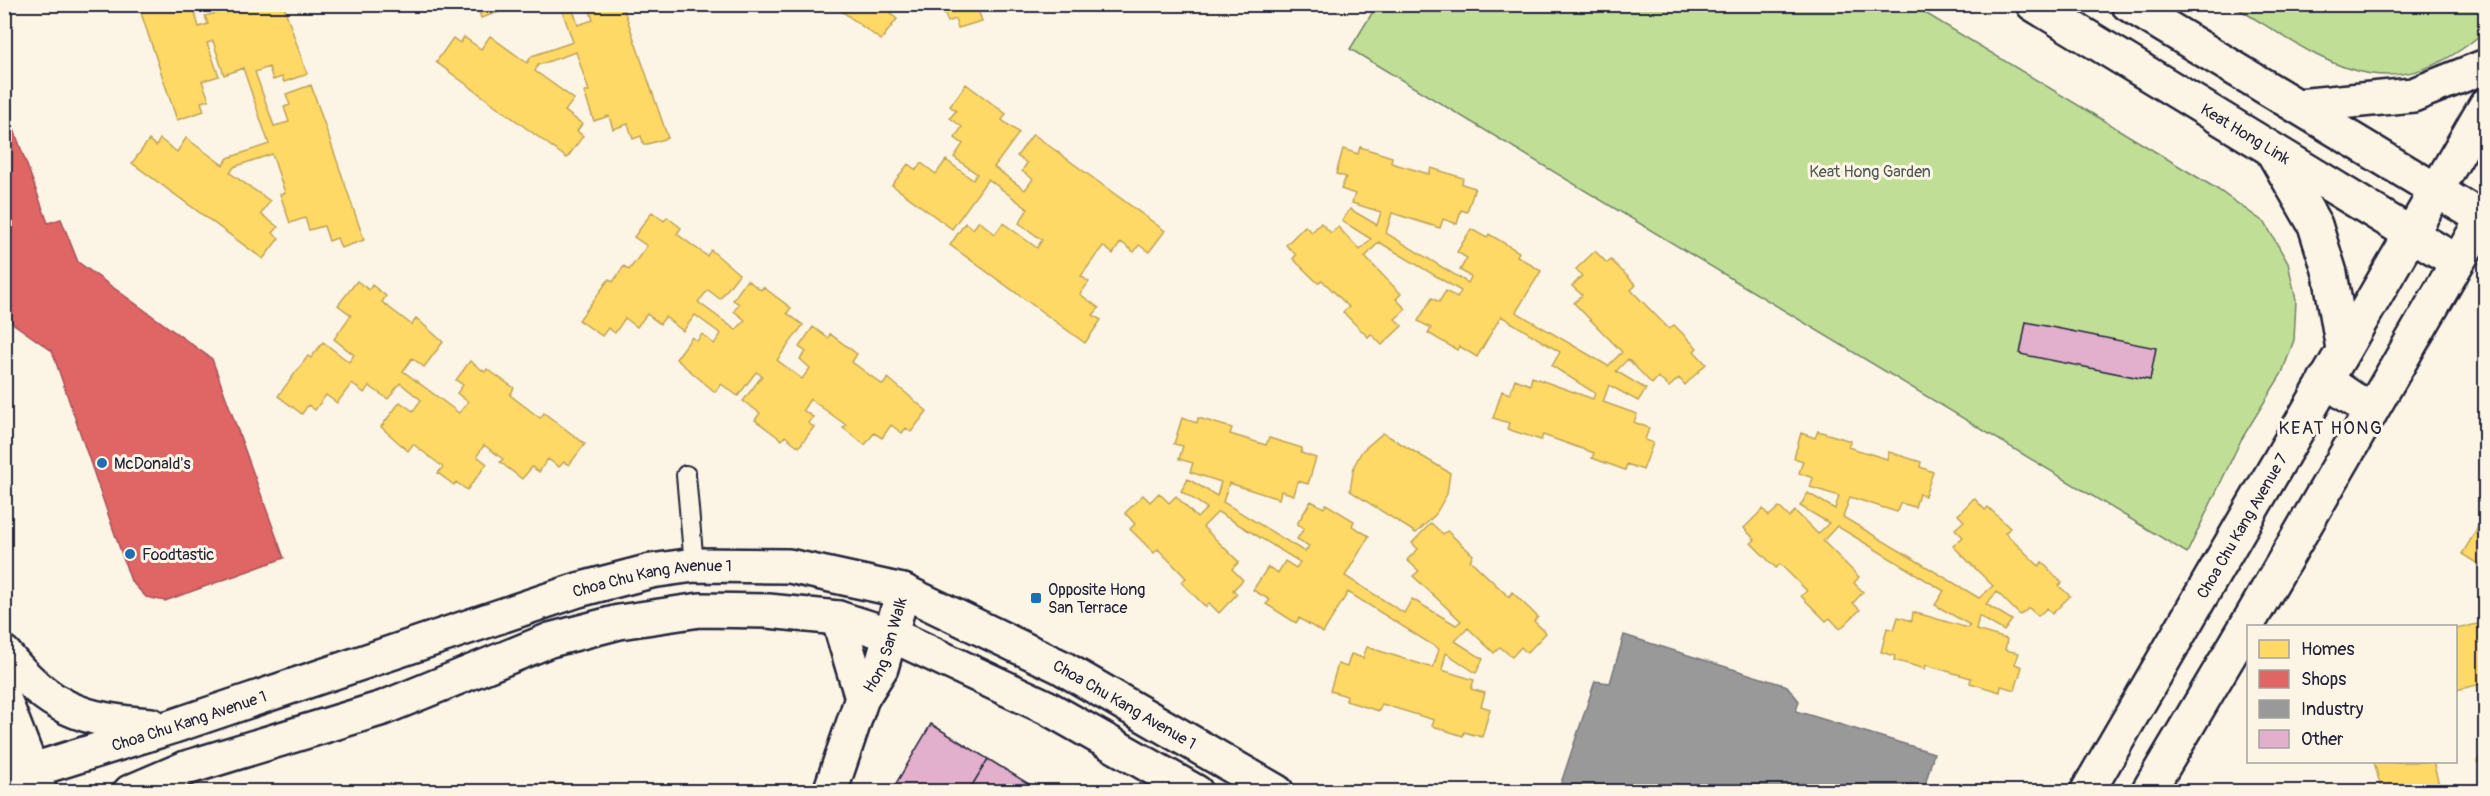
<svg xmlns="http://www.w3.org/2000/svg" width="2490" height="796" viewBox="0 0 2490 796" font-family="Pangolin,sans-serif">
  <rect width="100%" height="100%" fill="#fcf5e5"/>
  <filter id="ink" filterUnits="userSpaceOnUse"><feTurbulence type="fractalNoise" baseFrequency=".0167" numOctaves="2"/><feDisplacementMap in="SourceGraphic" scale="12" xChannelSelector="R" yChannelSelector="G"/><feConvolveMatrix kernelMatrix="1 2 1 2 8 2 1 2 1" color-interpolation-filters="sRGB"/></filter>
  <g filter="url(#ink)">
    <path fill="#c0de96" stroke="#718068" stroke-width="1.5" d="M1377 5H1912L2217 189 2265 223 2288 263 2296 300 2294 340 2282 373 2241 440 2187 553 1350 49Z
      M2232 5H2485V31C2386 117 2325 60 2232 5Z"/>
    <path fill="#ffd966" stroke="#bda259" stroke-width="1.5" d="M138 4H192L199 27 208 24 205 16 217 13 214 4H283L307 74 284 82 282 77 273 80 269 67 255 72 274 126 289 122 284 107 290 105 286 94 311 85 364 240 341 248 337 238 329 241 324 226 309 230 305 218 290 223 280 194 285 193 272 154 234 167 230 173 270 201 261 214 278 227 273 233 279 238 263 259 132 163 149 140 156 146 160 139 177 152 186 138 223 165 228 158 269 144 243 68 224 75 213 41 207 43 219 76 202 81 209 100 201 102 204 111 177 120Z
      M477 4H506L508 9 481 18Z
      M560 4H571L578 25 593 20 588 5 622 4 668 138 644 145 641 136 633 139 628 124 613 129 609 116 594 121 584 92 589 91 576 52 538 65 535 71 574 99 565 111 582 124 577 131 583 136 567 158 436 62 453 38 460 43 464 37 481 49 490 36 527 63 532 56 573 42Z
      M832 4H892L896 7 891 14 897 19 881 40Z
      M925 4H976L982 21 958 28 955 19 948 22 942 7 927 11Z
      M966 84 1006 114 1002 120 1019 133 994 167 1025 190 1033 179 1022 171 1027 163 1017 156 1033 134 1165 231 1149 252 1139 245 1134 252 1121 242 1113 254 1103 246 1081 276 1089 282 1080 294 1099 308 1093 315 1101 320 1085 343 950 245 965 223 973 229 979 221 995 234 1003 223 1037 248 1042 240 1019 223 1028 209 988 179 952 229 892 185 908 164 916 170 921 163 936 174 946 160 973 180 977 174 954 157 963 144 955 138 962 127 950 118 956 111 950 106Z
      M1360 147 1392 157 1391 163 1429 174 1431 168 1463 178 1462 184 1475 188 1467 212 1461 210 1457 224 1443 219 1440 228 1392 213 1386 233 1468 283 1471 277 1460 270 1467 258 1457 252 1471 229 1487 238 1489 234 1519 252 1517 256 1541 271 1516 312 1608 366 1622 352 1574 303 1582 295 1572 286 1582 276 1576 269 1595 251 1607 263 1611 260 1636 285 1631 290 1669 329 1674 325 1697 348 1694 351 1706 364 1685 385 1679 378 1669 387 1658 377 1652 384 1628 359 1616 371 1646 389 1638 401 1609 385 1603 402 1637 414 1634 422 1649 428 1645 440 1653 443 1643 470 1627 464 1625 470 1592 458 1594 453 1543 435 1541 440 1507 429 1509 423 1493 418 1502 391 1510 394 1515 379 1530 385 1532 377 1593 399 1595 393 1552 366 1560 352 1501 316 1477 357 1459 346 1457 350 1428 333 1431 328 1418 321 1432 298 1439 302 1446 291 1457 298 1461 291 1379 242 1365 257 1401 294 1396 299 1406 309 1395 319 1402 326 1382 345 1371 334 1368 337 1343 312 1349 307 1322 280 1318 283 1293 259 1296 255 1286 245 1305 226 1312 232 1321 223 1331 233 1338 227 1360 250 1371 239 1342 221 1350 209 1377 225 1381 212 1352 203 1355 194 1341 189 1346 177 1336 174 1343 149 1358 154Z
      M652 212 664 221 667 217 681 228 677 234 707 256 711 250 739 274 720 299 708 290 698 302 736 330 745 320 734 311 739 304 733 300 747 280 761 290 763 287 791 308 787 313 803 325 777 360 802 379 810 368 800 359 806 352 799 347 813 327 828 338 830 334 857 354 852 362 883 385 888 378 927 411 911 432 906 428 902 433 891 425 882 438 874 433 865 445 843 428 846 425 810 399 803 410 813 417 808 423 814 427 799 447 785 436 782 440 755 420 760 413 743 401 762 376 756 372 738 396 721 384 715 392 676 359 692 337 697 341 702 334 714 344 721 334 695 315 683 331 665 317 660 324 647 314 637 327 625 318 615 333 608 328 602 336 579 320 609 279 613 282 624 266 629 270 647 246 634 237Z
      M357 281 369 290 372 285 386 296 382 302 412 325 416 318 443 342 424 367 412 358 403 371 459 413 468 402 457 393 463 385 456 380 470 361 485 372 487 369 514 388 510 395 540 418 544 413 585 444 569 465 564 462 559 467 548 459 539 472 532 467 522 479 500 462 503 459 484 445 477 456 487 464 467 490 456 482 454 485 438 473 443 467 413 444 408 451 381 427 400 402 413 411 421 400 400 383 388 399 369 386 364 393 352 383 337 403 326 395 315 410 308 405 302 414 278 396 308 356 311 358 323 342 349 362 354 355 334 339 351 315 338 305Z
      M1182 418 1197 423 1198 418 1232 428 1230 434 1266 445 1269 438 1302 448 1301 453 1316 458 1308 484 1298 481 1294 495 1281 491 1279 499 1229 483 1223 502 1305 552 1309 546 1297 539 1304 528 1297 524 1311 501 1324 508 1326 504 1354 521 1352 526 1369 536 1345 576 1404 613 1412 599 1456 625 1461 621 1413 576 1419 571 1407 560 1418 549 1412 543 1431 523 1443 534 1447 531 1473 555 1470 560 1509 597 1512 592 1538 617 1534 621 1546 633 1527 653 1521 647 1512 657 1500 647 1494 653 1468 628 1455 641 1483 659 1476 673 1446 653 1442 670 1474 680 1471 689 1485 693 1481 706 1490 709 1482 737 1464 732 1463 736 1432 726 1434 720 1382 704 1379 711 1346 701 1347 696 1330 691 1338 664 1347 667 1351 654 1363 658 1367 647 1433 668 1439 649 1348 592 1323 633 1299 618 1296 623 1266 604 1270 600 1253 590 1268 567 1278 573 1285 561 1296 568 1300 562 1218 512 1203 527 1239 562 1232 569 1243 580 1233 590 1237 594 1219 613 1209 603 1206 607 1181 582 1186 578 1158 549 1154 553 1130 529 1135 524 1125 513 1143 495 1150 502 1159 493 1169 503 1176 496 1197 518 1207 508 1181 491 1188 479 1217 496 1221 482 1190 472 1193 463 1179 459 1183 446 1174 444Z
      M1818 431 1851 441 1848 447 1887 459 1889 452 1921 462 1920 467 1933 472 1925 496 1919 494 1915 507 1900 503 1897 512 1850 497 1843 517 1979 598 1993 586 1953 546 1963 537 1955 529 1964 521 1958 515 1974 498 1985 510 1988 507 2010 528 2005 533 2039 566 2042 562 2062 583 2059 586 2070 596 2052 614 2047 608 2038 616 2029 608 2020 615 1997 592 1986 604 2012 620 2004 631 1979 616 1976 630 2007 639 2005 650 2019 653 2015 664 2022 667 2015 690 2001 686 2000 692 1970 683 1971 678 1926 665 1925 669 1894 660 1895 656 1881 652 1887 628 1894 630 1898 617 1912 621 1913 612 1968 628 1970 625 1935 605 1944 591 1837 526 1823 541 1859 577 1854 583 1863 592 1853 603 1860 610 1840 629 1830 618 1826 621 1801 596 1807 591 1780 564 1776 568 1751 543 1755 540 1744 528 1763 509 1769 516 1779 507 1789 517 1795 511 1818 534 1829 523 1800 506 1808 493 1835 509 1839 496 1810 487 1813 478 1799 473 1803 461 1794 458 1801 433 1815 438Z
      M1383 433 1450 473 1447 494 1435 515 1416 533 1350 491 1354 466 1362 451Z
      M2486 514V569L2462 554Z
      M2486 622V683L2456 690V629Z
      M2486 746V775L2481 773 2485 766 2477 762Z
      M2374 762H2433L2441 792H2382Z
      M544 784H566L593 792H516Z"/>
    <path fill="#e06666" stroke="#a75259" stroke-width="1.5" d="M4 102 48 223 61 219 78 262 212 359 284 558 165 601 146 597 131 581 52 351 4 317Z"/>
    <path fill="#999" stroke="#75757d" stroke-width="1.5" d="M1624 635 1787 686 1799 701 1796 711 1934 753 1923 792H1558L1595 681 1610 683Z"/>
    <path fill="#e2afcd" stroke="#22223b" stroke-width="1.5" d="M2026 322 2156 348 2150 380 2020 354Z
      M931 724 988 759 968 792H891Z
      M988 759 1042 792H968Z"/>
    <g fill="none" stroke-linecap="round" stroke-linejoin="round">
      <defs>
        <path id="lane" d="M686 475 694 565"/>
        <g id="street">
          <path id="s1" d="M2033 4 2457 262"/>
          <path d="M2128 4 2482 218"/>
          <path d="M2298 106 2413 95 2486 66"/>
          <path d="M2273 152 2315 225 2330 273 2343 349"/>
          <path d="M2325 380 2371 411"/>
          <path d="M838 618 862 698"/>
          <path id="s2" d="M830 792 862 698 881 668 903 591"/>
          <path id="s3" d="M2087 792 2486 105"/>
          <path d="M2148 792 2253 615 2486 213"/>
        </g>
        <g id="secondary">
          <path d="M4 653C50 709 81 720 151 725"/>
          <path d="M4 699 40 792"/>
          <path id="s4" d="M4 779 171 727 578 590 651 571 694 565 789 566 903 591 1061 667 1277 792"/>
          <path d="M130 792 186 768 383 708 550 640 619 622 700 610 768 611 838 618 892 635 1046 707 1196 792"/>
        </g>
      </defs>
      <use href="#lane" stroke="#22223b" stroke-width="22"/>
      <use href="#street" stroke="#22223b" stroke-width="38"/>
      <use href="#secondary" stroke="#22223b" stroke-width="38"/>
      <use href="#lane" stroke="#fcf5e5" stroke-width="18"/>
      <use href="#street" stroke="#fcf5e5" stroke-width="33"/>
      <use href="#secondary" stroke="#fcf5e5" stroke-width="33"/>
    </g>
  </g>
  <g fill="#1f6fb2" stroke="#fcf5e5" stroke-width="2">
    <circle cx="102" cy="463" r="6"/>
    <circle cx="130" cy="554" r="6"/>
    <rect x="1030" y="592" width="12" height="12" rx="3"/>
  </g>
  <g text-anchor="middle" stroke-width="6" stroke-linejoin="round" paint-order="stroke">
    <g font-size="16" fill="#22223b" stroke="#fcf5e5">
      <text dy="6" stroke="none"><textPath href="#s1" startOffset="249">Keat Hong Link</textPath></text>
      <text dy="6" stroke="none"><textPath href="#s3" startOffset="308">Choa Chu Kang Avenue 7</textPath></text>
      <text dy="6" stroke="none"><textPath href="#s4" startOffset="680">Choa Chu Kang Avenue 1</textPath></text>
      <text dy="6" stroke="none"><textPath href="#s2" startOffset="158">Hong San Walk</textPath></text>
      <text dy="6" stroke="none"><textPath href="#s4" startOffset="1184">Choa Chu Kang Avenue 1</textPath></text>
      <text dy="6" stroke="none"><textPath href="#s4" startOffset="194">Choa Chu Kang Avenue 1</textPath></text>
    </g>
    <g font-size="16" fill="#515a56" stroke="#fcf5e5">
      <text x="1870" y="177">Keat Hong Garden</text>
    </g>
    <g font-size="16" fill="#22223b" stroke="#fcf5e5" text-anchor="start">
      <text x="114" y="469">McDonald's</text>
      <text x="142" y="560">Foodtastic</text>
      <text x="1048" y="595">Opposite Hong<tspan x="1048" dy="18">San Terrace</tspan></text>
    </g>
    <g font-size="18" letter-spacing="1.5" fill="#22223b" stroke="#fcf5e5">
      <text x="2331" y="434">KEAT HONG</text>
    </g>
  </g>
  <rect width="2490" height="796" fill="none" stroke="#fcf5e5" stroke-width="24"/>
  <rect x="12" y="12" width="2466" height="772" fill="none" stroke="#22223b" stroke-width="2" filter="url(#ink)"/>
  <rect x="2247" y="625" width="210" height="138" fill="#fcf5e5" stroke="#a5a1a1" stroke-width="1.5"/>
  <rect x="2259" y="640" width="30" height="18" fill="#ffd966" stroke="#a5a1a1" stroke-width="1.5"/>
  <text x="2301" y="655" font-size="18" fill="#22223b">Homes</text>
  <rect x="2259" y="670" width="30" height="18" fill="#e06666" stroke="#a5a1a1" stroke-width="1.5"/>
  <text x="2301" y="685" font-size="18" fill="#22223b">Shops</text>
  <rect x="2259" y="700" width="30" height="18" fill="#999999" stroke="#a5a1a1" stroke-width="1.5"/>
  <text x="2301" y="715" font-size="18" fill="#22223b">Industry</text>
  <rect x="2259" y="730" width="30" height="18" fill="#e2afcd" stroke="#a5a1a1" stroke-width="1.5"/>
  <text x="2301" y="745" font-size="18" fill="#22223b">Other</text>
</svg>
